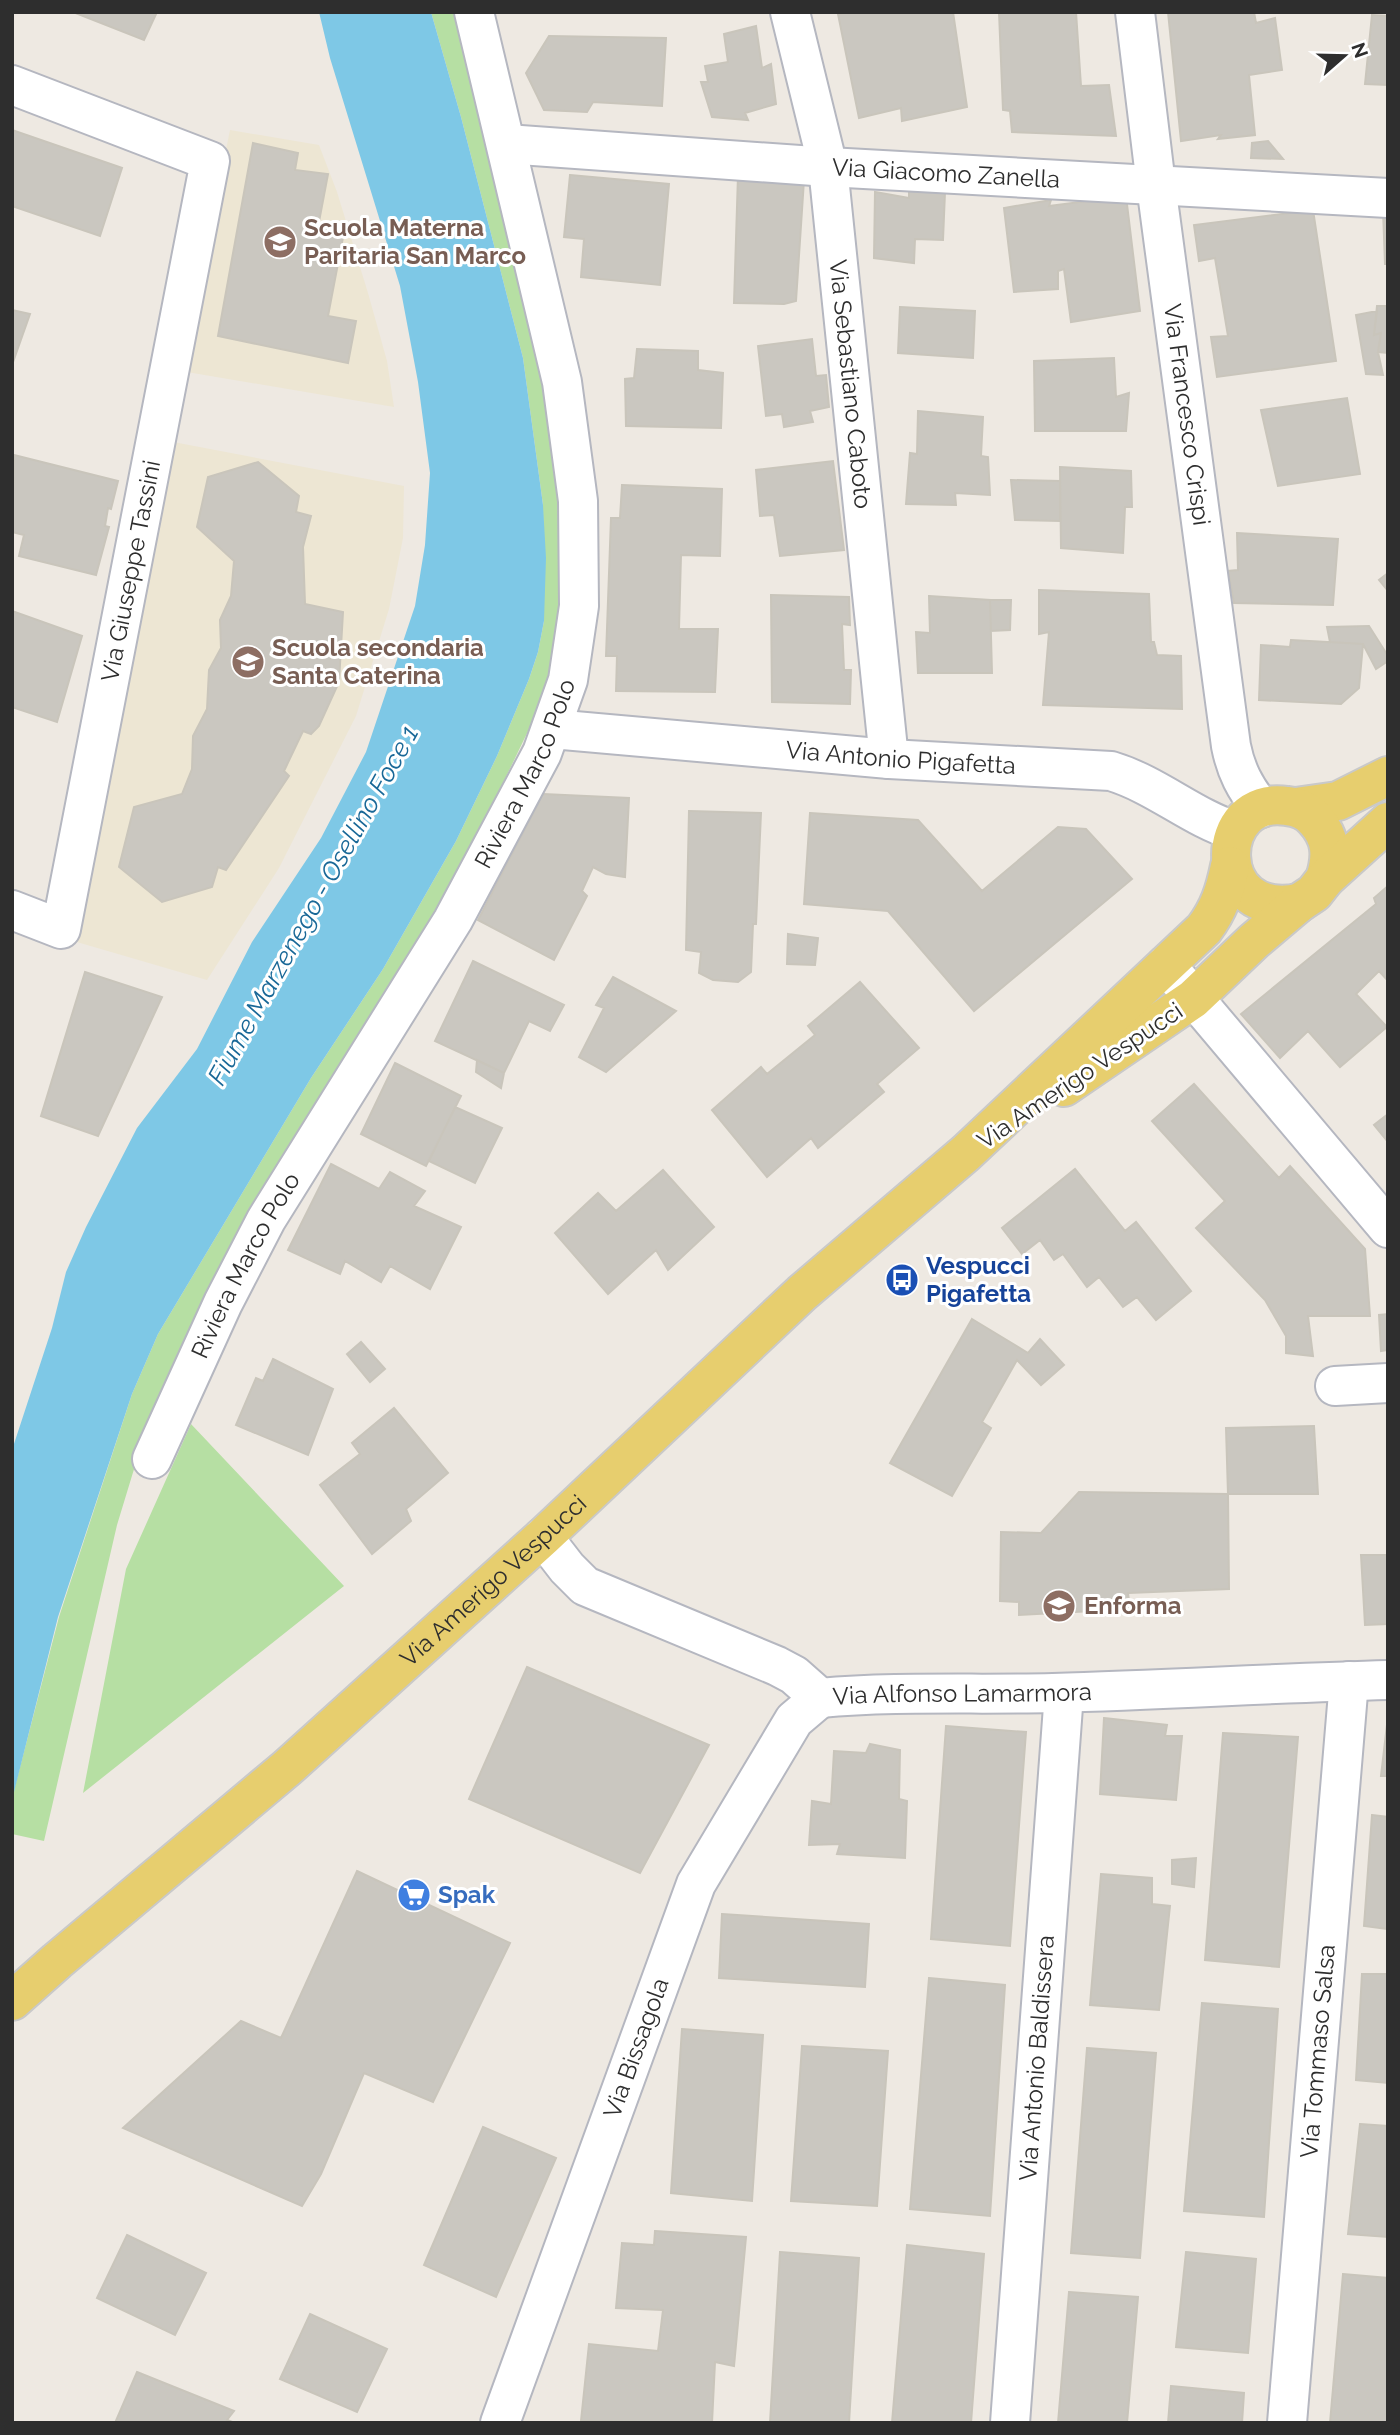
<svg xmlns="http://www.w3.org/2000/svg" width="1400" height="2435" viewBox="0 0 1400 2435" font-family="Raleway,sans-serif">
  <rect width="100%" height="100%" fill="#eee9e2"/>
  <path fill="#ede6d3" d="M230 130 319 145 337 192 368 293 387 361 394 407 181 371Z
    M168 441 404 486 403 538 389 609 356 716 279 868 207 980 70 940Z"/>
  <path fill="#b6dfa3" d="M431 12H457L549 392 567 572 551 672 530 727 454 885 145 1433 117 1525 44 1841 12 1834V1798L59 1617 132 1394 158 1334 311 1078 383 969 456 841 497 756 529 679 538 652 544 621 543 505 523 358 461 117Z
    M191 1424 344 1586 83 1793 126 1569Z"/>
  <path fill="#7ec8e6" d="M319 12H431L461 117 523 358 543 505 546 558 544 621 538 652 529 679 497 756 456 841 383 969 311 1078 158 1334 132 1394 58 1617 12 1800V1450L52 1328 66 1272 86 1227 137 1128 197 1049 252 942 321 838 366 752 415 606 425 545 430 473 418 382 400 286 330 58Z"/>
  <path fill="#cac7c0" stroke="#c9c5bb" stroke-width="2" d="M73 12H157L144 40Z
    M849 12H953L967 107 902 121 901 108 859 118 838 14Z
    M999 12H1076L1081 86 1109 85 1116 136 1012 132 1010 111 1003 110Z
    M1168 12H1254L1256 23 1275 18 1282 70 1249 75 1255 135 1218 139 1221 135 1181 141Z
    M1372 15 1388 16V85L1365 84Z
    M756 26 762 68 771 64 776 104 745 113 748 120 712 117 701 82H708L705 66 728 62 724 34Z
    M549 36 666 38 662 106 593 102 587 112 544 110 526 73Z
    M12 130 122 168 100 236 12 206Z
    M1268 141 1283 159 1251 158 1252 143Z
    M253 143 298 153 295 170 328 174 318 227 344 232 328 316 356 321 348 363 218 336Z
    M570 175 669 184 660 285 581 277 584 239 564 237Z
    M738 175 804 180 796 301 784 304 734 303Z
    M909 189 945 192 943 240 915 239 914 263 874 258 875 192 909 198Z
    M1126 196 1140 311 1071 322 1064 269 1058 271V289L1014 292 1004 208 1051 200 1049 206Z
    M1313 210 1336 361 1217 377 1211 337 1228 336 1215 258 1199 261 1194 225Z
    M1383 210H1388V264H1385Z
    M1377 306H1388V353L1378 352 1381 333 1374 335Z
    M900 307 975 311 973 358 898 353Z
    M12 310 30 314 12 365Z
    M1377 311 1374 335 1381 333 1378 352 1383 375 1366 374 1356 315Z
    M812 339 816 376 826 375 829 407 810 411 813 422 784 427 782 414 766 416 758 346Z
    M637 349 698 351V370L723 373 721 428 626 426 625 379 634 378Z
    M1114 358 1116 397 1129 393 1126 431H1035L1034 361Z
    M1347 398 1360 474 1278 486 1261 410Z
    M918 411 983 417 981 456 988 457 990 495 955 493 956 505 906 504 910 453 917 454Z
    M14 455 118 481 111 509 108 508 105 526 109 527 96 575 19 556 24 535 12 532Z
    M833 461 844 550 780 556 774 515 760 516 756 470Z
    M258 462 299 496 296 512 311 516 303 547 305 604 343 612 339 682 319 726 311 734 303 731 284 771 289 776 226 870 218 867 212 887 162 902 119 867 134 807 182 794 192 769 193 736 207 709 209 670 221 648 220 620 231 596 234 561 197 527 208 477Z
    M1060 467 1131 471 1132 507H1125L1123 553 1061 548Z
    M1011 480 1060 481V521L1015 520Z
    M622 485 722 489 720 556 681 555 679 629H718L715 692 616 691 617 656H606L611 518H620Z
    M1237 533 1338 539 1333 605 1234 603 1228 571 1238 570Z
    M1388 573V591L1379 580Z
    M1039 590 1149 594 1151 642H1154L1157 655 1181 656 1182 709 1043 705 1049 632 1039 634Z
    M771 595 849 597 850 625 842 624 844 670H851L850 704 772 702Z
    M929 596 990 600 992 673H918L916 632 930 633Z
    M990 600H1011L1010 630 991 631Z
    M12 611 82 636 57 722 12 707Z
    M1369 626 1388 656V661L1376 669 1363 644 1330 642 1327 627Z
    M1291 640 1363 644 1359 688 1341 704 1259 700 1261 645 1290 647Z
    M543 794 629 798 625 877 606 874 593 867 582 891 587 896 554 960 478 920Z
    M689 811 761 813 756 924H753L751 972 738 982 713 980 699 973 701 952 686 950Z
    M810 813 918 820 982 891 1058 827 1086 829 1132 879 974 1011 888 911 804 904Z
    M1388 886V981L1379 971 1356 994 1387 1027 1340 1067 1308 1031 1280 1058 1241 1014 1376 904 1374 898Z
    M788 934 818 938 815 965 787 964Z
    M473 961 564 1005 550 1031 529 1021 504 1073 435 1041Z
    M85 972 162 997 98 1136 41 1116Z
    M613 977 676 1011 606 1072 579 1057 604 1008 596 1005Z
    M860 982 919 1048 877 1084 884 1092 818 1148 811 1138 767 1177 712 1110 761 1067 767 1074 815 1035 808 1026Z
    M477 1060 504 1073 501 1088 476 1072Z
    M395 1063 461 1096 426 1166 361 1134Z
    M1194 1084 1279 1178 1290 1166 1365 1249 1370 1316H1308L1313 1356 1286 1353V1336L1265 1300 1196 1228 1225 1201 1152 1121Z
    M455 1107 502 1128 475 1183 429 1161Z
    M1388 1114V1142L1374 1125Z
    M331 1164 379 1189 390 1172 425 1191 414 1206 461 1227 430 1289 390 1266 381 1282 345 1261 340 1274 288 1250Z
    M1075 1169 1125 1231 1136 1222 1191 1291 1156 1320 1137 1297 1123 1307 1099 1277 1087 1287 1063 1254 1054 1260 1040 1240 1022 1254 1002 1228Z
    M663 1170 714 1227 668 1270 656 1250 608 1294 555 1233 598 1193 616 1211Z
    M1388 1314V1350L1381 1351 1379 1315Z
    M972 1319 1028 1353 1040 1339 1064 1365 1041 1385 1017 1360 982 1422 991 1428 952 1496 890 1463Z
    M361 1342 385 1369 370 1382 347 1354Z
    M273 1359 333 1389 308 1455 236 1425 256 1378 263 1381Z
    M394 1408 448 1473 406 1509 411 1521 372 1554 320 1485 360 1454 352 1443Z
    M1314 1426 1318 1494H1228L1226 1428Z
    M1079 1492 1228 1494 1229 1589 1128 1593 1130 1609 1019 1615V1602L1000 1601 1001 1532 1041 1533Z
    M1361 1555H1388V1624L1365 1625Z
    M527 1667 709 1745 640 1873 469 1799Z
    M1388 1716V1776H1381Z
    M1104 1718 1167 1725 1165 1736H1182L1176 1800 1100 1794Z
    M946 1726 1026 1732 1010 1946 931 1939Z
    M1223 1733 1298 1737 1279 1967 1205 1960Z
    M870 1744 900 1750 899 1799 907 1801 905 1858 837 1854 840 1844 809 1845 812 1801 831 1804 834 1751 866 1753Z
    M1372 1815 1388 1817V1929L1364 1926Z
    M1196 1858 1194 1887 1172 1884V1860Z
    M357 1871 510 1943 433 2102 364 2073 321 2174 302 2206 123 2128 241 2021 281 2038Z
    M1101 1874 1152 1878V1904L1170 1906 1159 2010 1090 2005Z
    M722 1914 869 1924 865 1987 719 1978Z
    M1362 1974H1388V2083L1356 2080Z
    M929 1978 1005 1985 990 2216 910 2209Z
    M1202 2003 1278 2009 1264 2217 1184 2211Z
    M682 2029 763 2035 752 2201 671 2193Z
    M802 2046 888 2051 877 2206 791 2201Z
    M1087 2048 1156 2053 1140 2258 1071 2253Z
    M1360 2124 1388 2126V2237L1348 2234Z
    M483 2127 556 2158 496 2297 424 2265Z
    M655 2231 746 2237 734 2366 715 2362 712 2423 581 2421 589 2344 658 2351 663 2310 616 2308 622 2243 654 2245Z
    M127 2235 206 2273 175 2335 97 2298Z
    M907 2245 984 2254 971 2423H892Z
    M780 2252 859 2258 849 2423H770Z
    M1186 2252 1256 2259 1248 2353 1176 2347Z
    M1343 2274 1388 2278V2423H1330Z
    M1069 2292 1138 2297 1127 2423H1058Z
    M310 2314 387 2349 357 2412 280 2379Z
    M137 2372 234 2411 227 2420 235 2423H115Z
    M1171 2386 1244 2393 1242 2423H1168Z"/>
  <g fill="none" stroke-linecap="round" stroke-linejoin="round">
    <defs>
      <g id="minor">
        <path id="s1" d="M790 12 828 167 889 759"/>
        <path id="s2" d="M1135 12 1156 185 1231 746C1236 771 1245 788 1261 808"/>
        <path d="M12 85 210 161 61 929 12 910"/>
        <path id="s3" d="M506 144 828 167 1388 198"/>
        <path id="s4" d="M552 729 889 759 1111 771C1157 785 1191 817 1235 831"/>
        <path d="M1166 965 1388 1228"/>
        <path d="M1335 1386 1388 1383"/>
        <path id="s5" d="M152 1459 223 1303 266 1220 453 920 542 753 568 680 579 606 578 501 562 382 474 12"/>
        <path id="s6" d="M543 1537 567 1568 585 1586 777 1666 794 1675 820 1698C897 1691 976 1695 1053 1693 1165 1690 1276 1683 1388 1680"/>
        <path id="s7" d="M500 2423 696 1884 794 1720 820 1698"/>
        <path id="s8" d="M1010 2423 1064 1693"/>
        <path id="s9" d="M1287 2423 1349 1681"/>
      </g>
      <g id="major">
        <path d="M1296 807 1338 801 1388 776"/>
        <path d="M1299 903C1209 921 1212 794 1287 806 1297 807 1308 811 1315 820 1332 838 1332 857 1325 879"/>
        <path d="M1064 1087 1193 999 1254 941 1299 903 1314 893 1325 879 1388 822"/>
        <path id="s10" d="M12 2001 57 1961 287 1768 543 1537 802 1293 966 1153 1204 929C1219 909 1225 891 1230 866"/>
      </g>
    </defs>
    <use href="#minor" stroke="#b5b7c0" stroke-width="42"/>
    <use href="#major" stroke="#c9c9c9" stroke-width="42"/>
    <use href="#minor" stroke="#fff" stroke-width="38"/>
    <use href="#major" stroke="#e7ce6e" stroke-width="38"/>
  </g>
  <defs>
    <symbol id="school-disc" viewBox="-11 -11 22 22"><circle r="9.5" fill="#8d6e63" stroke="#fff"/><path d="M0-5L7-2L0 1L-7-2ZM-4 1L0 2.5L4 1V4Q0 6-4 4Z" fill="#fff"/></symbol>
    <symbol id="bus-disc" viewBox="-11 -11 22 22"><circle r="9.5" fill="#1a4fb4" stroke="#fff"/><path d="M-5-6H5V4H4V6H2V4H-2V6H-4V4H-5ZM-3.5-4V0h7V-4ZM-3.5 1.2v1.5H-2V1.2ZM2 1.2v1.5H3.5V1.2Z" fill="#fff"/></symbol>
    <symbol id="university-disc" viewBox="-11 -11 22 22"><circle r="9.5" fill="#8d6e63" stroke="#fff"/><path d="M0-5L7-2L0 1L-7-2ZM-4 1L0 2.5L4 1V4Q0 6-4 4Z" fill="#fff"/></symbol>
    <symbol id="supermarket-disc" viewBox="-11 -11 22 22"><circle r="9.5" fill="#3f7fe0" stroke="#fff"/><path d="M-6-5.5h2.5l.6 2H6L4.5 2H-2.5L-4.4-4H-6ZM-1.5 3.2a1.3 1.3 0 1 0 .1 0ZM3 3.2a1.3 1.3 0 1 0 .1 0Z" fill="#fff"/></symbol>
  </defs>
  <g fill-rule="evenodd">
    <use href="#school-disc" x="261" y="223" width="38" height="38"/>
    <use href="#school-disc" x="229" y="643" width="38" height="38"/>
    <use href="#bus-disc" x="883" y="1261" width="38" height="38"/>
    <use href="#university-disc" x="1040" y="1587" width="38" height="38"/>
    <use href="#supermarket-disc" x="395" y="1876" width="38" height="38"/>
  </g>
  <g text-anchor="middle" stroke-width="6" stroke-linejoin="round" paint-order="stroke">
    <g font-size="24" fill="#2e2e2e" stroke="#fff">
      <text dy="8" stroke="none"><textPath href="#s3" startOffset="441">Via Giacomo Zanella</textPath></text>
      <text dy="8" stroke="none"><textPath href="#s1" startOffset="378">Via Sebastiano Caboto</textPath></text>
      <text dy="8" stroke="none"><textPath href="#s2" startOffset="406">Via Francesco Crispi</textPath></text>
      <text transform="translate(131 571) rotate(-79)" y="8">Via Giuseppe Tassini</text>
      <text dy="8" stroke="none"><textPath href="#s4" startOffset="350">Via Antonio Pigafetta</textPath></text>
      <text dy="8" stroke="none"><textPath href="#s5" startOffset="782">Riviera Marco Polo</textPath></text>
      <text transform="translate(1080 1076) rotate(-34)" y="8">Via Amerigo Vespucci</text>
      <text dy="8" stroke="none"><textPath href="#s5" startOffset="215">Riviera Marco Polo</textPath></text>
      <text dy="8" stroke="none"><textPath href="#s10" startOffset="639">Via Amerigo Vespucci</textPath></text>
      <text dy="8" stroke="none"><textPath href="#s6" startOffset="469">Via Alfonso Lamarmora</textPath></text>
      <text dy="8" stroke="none"><textPath href="#s7" startOffset="399">Via Bissagola</textPath></text>
      <text dy="8" stroke="none"><textPath href="#s9" startOffset="373">Via Tommaso Salsa</textPath></text>
      <text dy="8" stroke="none"><textPath href="#s8" startOffset="366">Via Antonio Baldissera</textPath></text>
    </g>
    <g font-size="24" font-weight="bold" fill="#785e54" stroke="#fff" text-anchor="start">
      <text x="304" y="236">Scuola Materna<tspan x="304" dy="28">Paritaria San Marco</tspan></text>
      <text x="272" y="656">Scuola secondaria<tspan x="272" dy="28">Santa Caterina</tspan></text>
      <text x="1084" y="1614">Enforma</text>
    </g>
    <g font-size="24" font-weight="bold" fill="#164399" stroke="#fff" text-anchor="start">
      <text x="926" y="1274">Vespucci<tspan x="926" dy="28">Pigafetta</tspan></text>
    </g>
    <g font-size="24" font-weight="bold" fill="#366cbe" stroke="#fff" text-anchor="start">
      <text x="438" y="1903">Spak</text>
    </g>
    <g font-size="26" font-style="italic" fill="#196897" stroke="#fff">
      <text transform="translate(313 905) rotate(-61)" y="9">Fiume Marzenego - Osellino Foce 1</text>
    </g>
  </g>
  <rect width="1400" height="2435" fill="none" stroke="#2e2e2e" stroke-width="28"/>
  <g transform="translate(1344 56) rotate(70)" stroke="#ffffff" stroke-width="5" paint-order="stroke">
  <path d="M0-5L12 26L0 18L-12 26Z" fill="#2e2e2e"/>
  <text y="-10" font-size="19" font-weight="bold" text-anchor="middle" fill="#2e2e2e">N</text>
  </g>
</svg>
